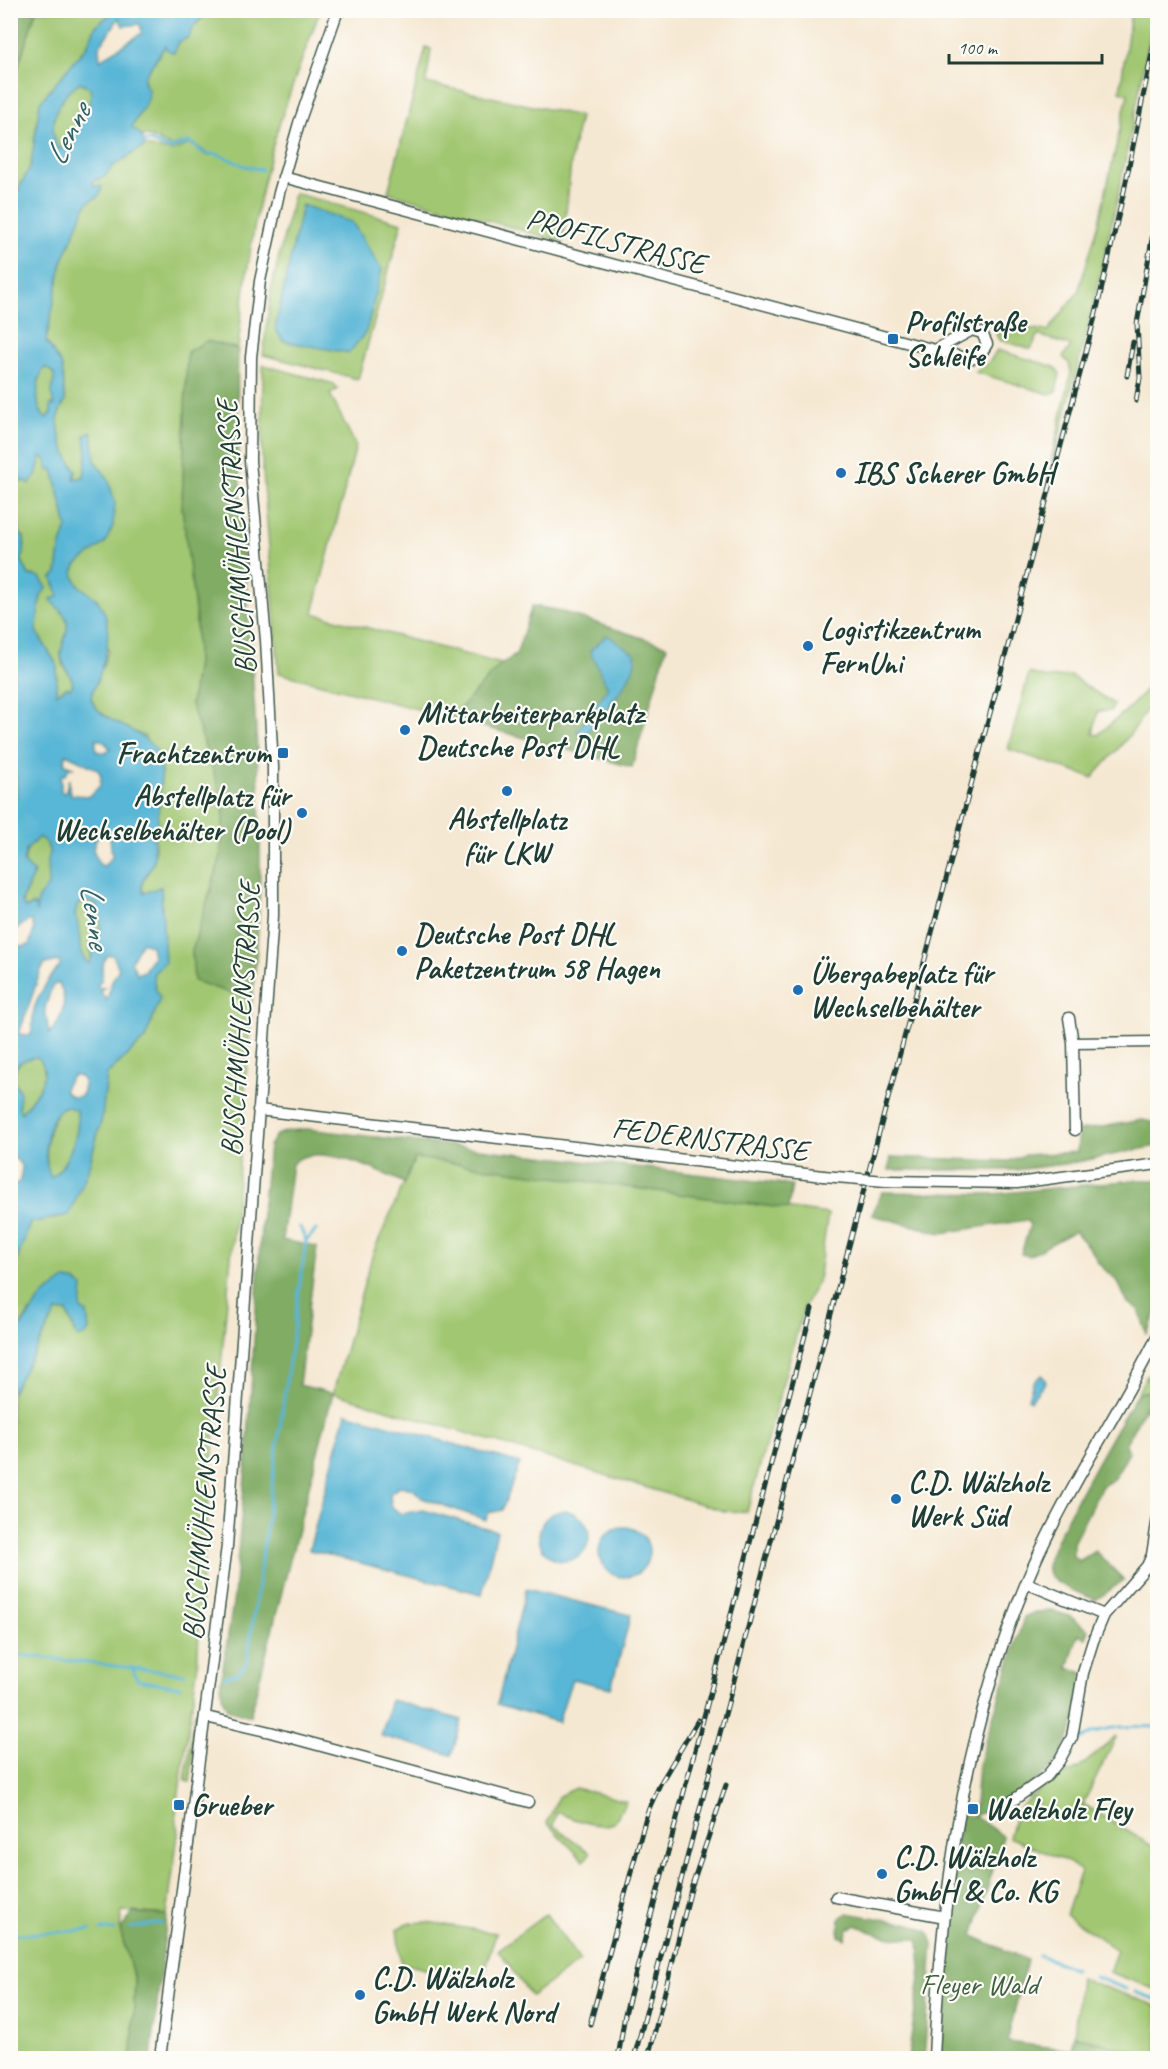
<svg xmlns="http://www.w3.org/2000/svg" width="1168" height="2069" viewBox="0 0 1168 2069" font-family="Caveat,sans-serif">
  <rect width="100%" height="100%" fill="#fdfcf7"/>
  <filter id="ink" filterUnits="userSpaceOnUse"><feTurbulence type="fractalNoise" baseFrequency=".0167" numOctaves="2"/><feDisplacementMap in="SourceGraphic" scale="12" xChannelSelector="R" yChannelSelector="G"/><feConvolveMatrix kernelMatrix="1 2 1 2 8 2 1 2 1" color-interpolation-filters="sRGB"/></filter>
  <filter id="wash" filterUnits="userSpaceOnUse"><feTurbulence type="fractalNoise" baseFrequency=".008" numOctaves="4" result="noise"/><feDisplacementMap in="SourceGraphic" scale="24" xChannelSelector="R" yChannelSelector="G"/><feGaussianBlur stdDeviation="1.35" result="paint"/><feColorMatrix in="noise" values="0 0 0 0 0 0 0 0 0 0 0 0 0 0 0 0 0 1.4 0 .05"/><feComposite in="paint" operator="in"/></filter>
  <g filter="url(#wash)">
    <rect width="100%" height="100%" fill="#f5e8d2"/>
    <path fill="#a1c772" stroke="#608253" stroke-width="1.5" d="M36 11H114L96 26 87 46 40 102 31 165 11 204 10 123 13 119 11 88Z
      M208 11H320C306 49 291 88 278 128 256 199 245 275 238 349L207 341 187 352 182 507 196 618 197 662 191 704 224 804 221 856 192 951 194 981 252 1000 237 1192 202 1572 197 1670 176 1813 178 1834 167 1915 122 1911 120 1930 135 1982 132 2058H11V1394L57 1311 67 1312 74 1332 81 1309 30 1311 11 1341V1277L30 1222 58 1218C93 1170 100 1132 107 1074L145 1039 155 988 153 974 160 887 144 894C137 879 152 872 154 860 159 829 148 770 145 737 129 728 93 716 91 696L108 652 98 600 77 586 73 573 108 479 95 461 91 432 85 435 87 454 84 477 74 480 76 471C65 454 49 420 65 402L62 366 46 341 62 262 94 186 92 181 104 177 112 166 145 146 172 151 190 144 205 155H210L189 141 171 147 151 137 138 135 132 127 148 99 144 77 166 45 174 52 179 42 189 37 192 29Z
      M1131 11H1154C1126 170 1090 329 1046 485L1071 372 1069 363 1063 357 1071 346 1038 335 1031 349 999 340 992 324 1048 331 1078 292 1098 226 1128 94 1120 91Z
      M426 47 431 49 426 83 580 116 572 153 563 242 388 192Z
      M80 82 90 88C94 108 81 116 73 131 68 140 68 146 58 149 45 125 58 98 80 82Z
      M294 193 402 223 358 379 263 355 271 290Z
      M10 281 16 284C19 297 15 313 11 324Z
      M997 350 1055 367 1060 374 1056 392 1049 394 975 372 990 361Z
      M263 365 334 384 338 389 330 394 356 446 313 613 501 664 451 718 279 673 262 460Z
      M46 367 55 375C55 385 53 395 55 406L54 408 51 405V413L46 418C34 409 35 376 46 367Z
      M41 457 46 459 48 470 52 469 54 472 67 527 60 549 57 573 52 578 59 596 57 605C81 630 55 642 62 663 65 671 72 675 73 684L70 689 65 688 56 695 57 665 36 631 41 595 34 575H29L21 558 25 547 24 537 20 534 15 508 11 504 10 475 19 483 36 475Z
      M1157 664C1158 712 1122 744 1092 778L1008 749 1029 673 1048 678 1071 676 1114 704 1111 711H1098L1093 734 1098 735C1122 712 1148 699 1157 664Z
      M11 763C21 773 16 806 11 818Z
      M39 837 47 844 50 854 48 887 38 898V911L36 914 32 904 28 908 22 905 24 895 29 889C25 868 19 851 39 837Z
      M86 901 96 904C107 923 98 929 92 945 90 952 92 958 89 965 80 957 72 916 77 905Z
      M37 1057C57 1073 32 1098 21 1113L18 1109C16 1086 4 1060 37 1057Z
      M69 1106 76 1110C83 1129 67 1166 51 1178 42 1163 46 1108 69 1106Z
      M415 1158 828 1214 818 1281 804 1307 747 1512 724 1511 333 1393 373 1253Z
      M1147 1375 1155 1411 1144 1410 1148 1401 1147 1391 1137 1394Z
      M198 1711 190 1782 185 1781 195 1712Z
      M1117 1736 1083 1804 1157 1849V1990L1109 1972 1117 1950 1066 1915 1081 1871 1068 1862 1009 1837 1015 1815 1027 1800 1048 1783 1079 1768Z
      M575 1788 626 1801 614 1823C595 1829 574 1819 557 1812L553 1825 590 1853 584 1861 547 1823 558 1797Z
      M546 1914 580 1961 531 1996 498 1950Z
      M427 1922 496 1933 481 1983 401 1963 397 1929 410 1923Z
      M1080 1978 1157 2006V2058L1074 2035Z"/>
    <path fill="#80ac64" stroke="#50744c" stroke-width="1.5" d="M11 10 36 11 11 88 10 11Z
      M207 341 238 349C232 567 278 782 252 1000L194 981 192 951 221 856 224 804 191 704 197 662 196 618 182 507 187 352Z
      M532 606 557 610 667 646 632 767 451 718 501 664 516 655Z
      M1142 1120 1157 1123V1146L1072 1163 1016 1170H889L891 1157 1009 1161 1024 1155 1077 1152 1079 1131Z
      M307 1129 792 1185 788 1209 415 1158 404 1183C379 1171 314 1139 292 1164L282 1240 317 1247 299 1385 333 1393 250 1716 227 1709 222 1698 221 1681 234 1596 247 1455 262 1211 269 1146 276 1135 288 1131Z
      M1134 1180H1157V1311L1147 1334 1138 1309 1127 1302 1118 1282 1098 1263 1094 1254 1075 1231 1029 1256 1021 1254 1030 1225 1027 1220 941 1233 872 1215 882 1192 994 1194Z
      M1147 1391 1148 1401 1125 1445 1129 1453 1113 1480 1102 1486 1073 1543V1556L1079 1561 1095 1551 1124 1580 1096 1600C1082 1593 1051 1586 1047 1569 1043 1553 1123 1417 1137 1394Z
      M1053 1611 1069 1616 1089 1630 1086 1638 1078 1635 1068 1668 1083 1673 1076 1719 1059 1761 1012 1801 974 1816 1003 1836 973 1936 1027 1960 1007 2042 1071 2050 1074 2035 1157 2058H934L960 1815 974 1816 978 1766 1024 1617 1035 1612Z
      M133 1913 167 1915 151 2058H132L135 1982 120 1930Z
      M847 1913 911 1924 929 1932 933 1944 924 2058H908L921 1970 919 1941 915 1938C894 1940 874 1934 856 1925L848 1929 845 1939 839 1936 840 1919Z"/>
    <path fill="#58b6d6" stroke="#3c7a85" stroke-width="1.5" fill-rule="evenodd" d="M114 11H208L192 29 189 37 179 42 174 53 167 50 165 46 144 77 145 85 149 90 148 99 132 127 142 136 145 146 113 166 104 177 92 181 94 186H102L100 195 87 203 62 262 46 341 62 366 65 402C49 420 65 454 76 471L74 479 84 477 87 454 85 435 92 432 95 461 108 479 115 502 113 526 105 543 76 565 73 573C79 592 86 588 97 600 119 625 102 671 91 696 94 723 147 727 159 756 164 770 158 806 158 822 150 833 155 846 154 859 152 872 136 880 144 893L161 887 165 962 153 974 155 988 160 998 145 1039 107 1074 102 1118 87 1173 69 1215 30 1223 11 1277V1187L20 1181 22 1167 17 1160 10 1158V818C16 806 21 773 10 763L11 504 15 508 20 534 24 537V555L21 559 29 575 40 577 47 588 41 595 36 631 57 665 56 694 67 687 70 689 73 684C71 672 61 666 61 653 62 641 69 634 67 621 65 610 53 607 51 599L59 596 52 578 57 573 60 549 67 527 54 472 52 469 48 471 46 459 41 457 36 475 30 484 23 480 15 482 11 475 10 324C15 313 19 297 16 284L11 281V204L31 165 40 102 87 46 96 26ZM119 18 123 26 140 24 142 33 100 60 99 47ZM80 82 90 88C94 108 81 116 73 131 68 140 68 145 59 149 45 126 58 97 80 82ZM46 367 54 374C54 384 49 396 55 406L51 404V413L46 418C34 409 35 376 46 367ZM96 739 103 741 110 748 106 753 96 751ZM66 754 97 769 101 775 100 786 89 796 72 795 69 790V779L65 793 61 792V775H65L69 768H74L64 763ZM100 829H105L110 837 112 857 104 866 99 864 93 849ZM39 837 47 844 50 854 47 860 48 886 38 898 36 913 35 905 25 908 21 901 34 873 23 862 26 850ZM86 901 96 904 101 923 98 937 90 943 92 957 89 964C74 951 84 931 75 916L77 905ZM28 921H32L34 930 29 945 21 947 16 944 12 932ZM142 942 151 946 153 956 144 971 137 974 131 961ZM108 955H113L119 969 112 981 107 1000 100 991 105 987 99 988 98 984 102 980C103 971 100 961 108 955ZM59 961 60 966C51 974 32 1004 33 1017 33 1024 33 1027 31 1035L19 1034 41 970 45 964ZM58 983C70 998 61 1023 49 1033L45 1008 52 986ZM37 1057C56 1072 33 1099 21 1113 16 1106 22 1098 19 1090 18 1087 15 1084 14 1081 10 1065 24 1058 37 1057ZM73 1075 80 1077 84 1083 82 1096 72 1097 65 1092V1086ZM65 1106 76 1110C83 1129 67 1166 51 1178 42 1161 44 1118 65 1106Z
      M302 205 352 222 382 270 366 332 349 353 283 341 275 329Z
      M607 635 635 654C640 675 598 718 585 735L577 732 608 688 590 651Z
      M65 1280 75 1281 83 1287 81 1309 87 1313 89 1330 86 1335 78 1338 67 1312 57 1311 11 1394V1341L43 1295Z
      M1042 1375 1046 1382 1030 1401 1028 1398 1033 1382Z
      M346 1413 520 1463 502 1510 488 1513 486 1520 422 1498 413 1489 400 1486 390 1494 391 1506 401 1514 423 1510 497 1531 482 1594 309 1550Z
      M539 1536a25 25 0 1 1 50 0a25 25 0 1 1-50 0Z
      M599 1552a25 25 0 1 1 50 0a25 25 0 1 1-50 0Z
      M526 1589 631 1615 611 1688 572 1679 558 1722 497 1704Z
      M391 1700 462 1720 452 1755 381 1736Z"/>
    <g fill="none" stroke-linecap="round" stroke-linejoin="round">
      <path stroke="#58b6d6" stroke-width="3" d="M139 143 150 141 170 149 189 142 204 153 220 155 242 165 262 170
        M306 1241 316 1230
        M10 1654 185 1674
        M133 1669 137 1680 180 1687
        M224 1677 238 1673 247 1663 306 1241 300 1227
        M1078 1741C1098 1725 1133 1726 1158 1727
        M983 1809 1002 1800
        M131 1928 162 1923
        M101 1930H115
        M10 1935 91 1930
        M1039 1955 1074 1969
        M1095 1977 1126 1989
        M1135 1992 1158 2000"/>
    </g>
  </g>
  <g filter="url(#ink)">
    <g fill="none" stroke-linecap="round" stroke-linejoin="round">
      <defs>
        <path id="minor" d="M283 177 969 359 979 357 987 344 982 333 972 330 937 349
          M1069 1018 1073 1043
          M258 1110 823 1176
          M1075 1130 1073 1043 1158 1042
          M886 1181 1017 1183 1158 1164
          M1158 1389V1397
          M1026 1583 1104 1615
          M206 1717 270 1732 528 1802
          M1012 1801 1046 1777 1059 1761 1072 1737 1083 1673 1093 1641 1104 1615 1147 1566 1152 1555 1158 1517
          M836 1897 945 1917
          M160 2058 227 1546 273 916V767L266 640 250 461 251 357 260 281 279 193 299 123 338 10
          M934 2058C941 1898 963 1733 1026 1583 1062 1496 1116 1419 1158 1335"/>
      </defs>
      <use href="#minor" stroke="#3f574c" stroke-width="13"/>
      <use href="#minor" stroke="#fff" stroke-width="10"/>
      <defs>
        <path id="rail" d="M1127 376 1133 342
          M1136 401 1140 378 1137 324 1158 205
          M590 2024 647 1813 660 1784 698 1720
          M618 2058 625 2014 812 1309
          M634 2058 1096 313 1124 191 1158 23
          M648 2058 692 1885 726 1785"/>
      </defs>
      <use href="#rail" stroke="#1f3d34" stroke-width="5"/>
      <use href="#rail" stroke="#fdfcf7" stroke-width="3" stroke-dasharray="9" stroke-linecap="butt"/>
      <defs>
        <path id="minor-bridge" d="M823 1176 886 1181"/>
      </defs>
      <use href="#minor-bridge" stroke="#3f574c" stroke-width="13" stroke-linecap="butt"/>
      <use href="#minor-bridge" stroke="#fff" stroke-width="10"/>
    </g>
  </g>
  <g fill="#1f6fb2" stroke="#fdfcf7" stroke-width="2">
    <rect x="887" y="333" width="12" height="12" rx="3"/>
    <circle cx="841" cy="473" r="6"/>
    <circle cx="808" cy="646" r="6"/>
    <circle cx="405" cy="730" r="6"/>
    <rect x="277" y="747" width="12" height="12" rx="3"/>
    <circle cx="507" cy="791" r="6"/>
    <circle cx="302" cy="813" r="6"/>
    <circle cx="402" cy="951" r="6"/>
    <circle cx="798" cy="990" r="6"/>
    <circle cx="896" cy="1499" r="6"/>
    <rect x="173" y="1799" width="12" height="12" rx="3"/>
    <rect x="967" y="1803" width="12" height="12" rx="3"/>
    <circle cx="882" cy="1874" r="6"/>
    <circle cx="360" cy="1995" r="6"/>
  </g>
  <g text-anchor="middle" stroke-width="4.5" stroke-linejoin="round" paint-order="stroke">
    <g font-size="30" fill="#1f3d34" stroke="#fdfcf7">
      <text transform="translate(616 241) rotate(15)" y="10">PROFILSTRASSE</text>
      <text transform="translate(236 537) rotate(-94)" y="10">BUSCHMÜHLENSTRASSE</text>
      <text transform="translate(240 1019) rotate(-86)" y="10">BUSCHMÜHLENSTRASSE</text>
      <text transform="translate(710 1139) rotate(7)" y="10">FEDERNSTRASSE</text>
      <text transform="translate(204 1503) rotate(-85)" y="10">BUSCHMÜHLENSTRASSE</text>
    </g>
    <g font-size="30" font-weight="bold" fill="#1f3d34" stroke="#fdfcf7" text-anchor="start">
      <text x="905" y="332">Profilstraße<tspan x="905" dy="34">Schleife</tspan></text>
      <text x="853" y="483">IBS Scherer GmbH</text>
      <text x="820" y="639">Logistikzentrum<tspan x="820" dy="34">FernUni</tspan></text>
      <text x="417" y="723">Mittarbeiterparkplatz<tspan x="417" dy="34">Deutsche Post DHL</tspan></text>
      <text x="271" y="763" text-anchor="end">Frachtzentrum</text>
      <text x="290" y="806" text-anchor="end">Abstellplatz für<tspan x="290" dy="34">Wechselbehälter (Pool)</tspan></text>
      <text x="507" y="829" text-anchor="middle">Abstellplatz<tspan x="507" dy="34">für LKW</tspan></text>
      <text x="414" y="944">Deutsche Post DHL<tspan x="414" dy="34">Paketzentrum 58 Hagen</tspan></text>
      <text x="810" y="983">Übergabeplatz für<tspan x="810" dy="34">Wechselbehälter</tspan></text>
      <text x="908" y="1492">C.D. Wälzholz<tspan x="908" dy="34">Werk Süd</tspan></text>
      <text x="191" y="1815">Grueber</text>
      <text x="985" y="1819">Waelzholz Fley</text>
      <text x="894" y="1867">C.D. Wälzholz<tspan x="894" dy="34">GmbH &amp; Co. KG</tspan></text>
      <text x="372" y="1988">C.D. Wälzholz<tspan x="372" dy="34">GmbH Werk Nord</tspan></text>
    </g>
    <g font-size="30" fill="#406044" stroke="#fdfcf7">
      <text x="979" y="1994">Fleyer Wald</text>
    </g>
    <g font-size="32" font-style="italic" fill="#306165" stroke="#fdfcf7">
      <text transform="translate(67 134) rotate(-63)" y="11">Lenne</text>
      <text transform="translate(96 916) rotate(82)" y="11">Lenne</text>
    </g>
  </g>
  <rect width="1168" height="2069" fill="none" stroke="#fdfcf7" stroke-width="36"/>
  <path d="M949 54v9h153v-9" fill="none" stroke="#1f3d34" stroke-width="3"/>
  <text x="958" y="54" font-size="18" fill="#1f3d34" stroke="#fdfcf7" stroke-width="4.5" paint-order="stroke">100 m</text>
</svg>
